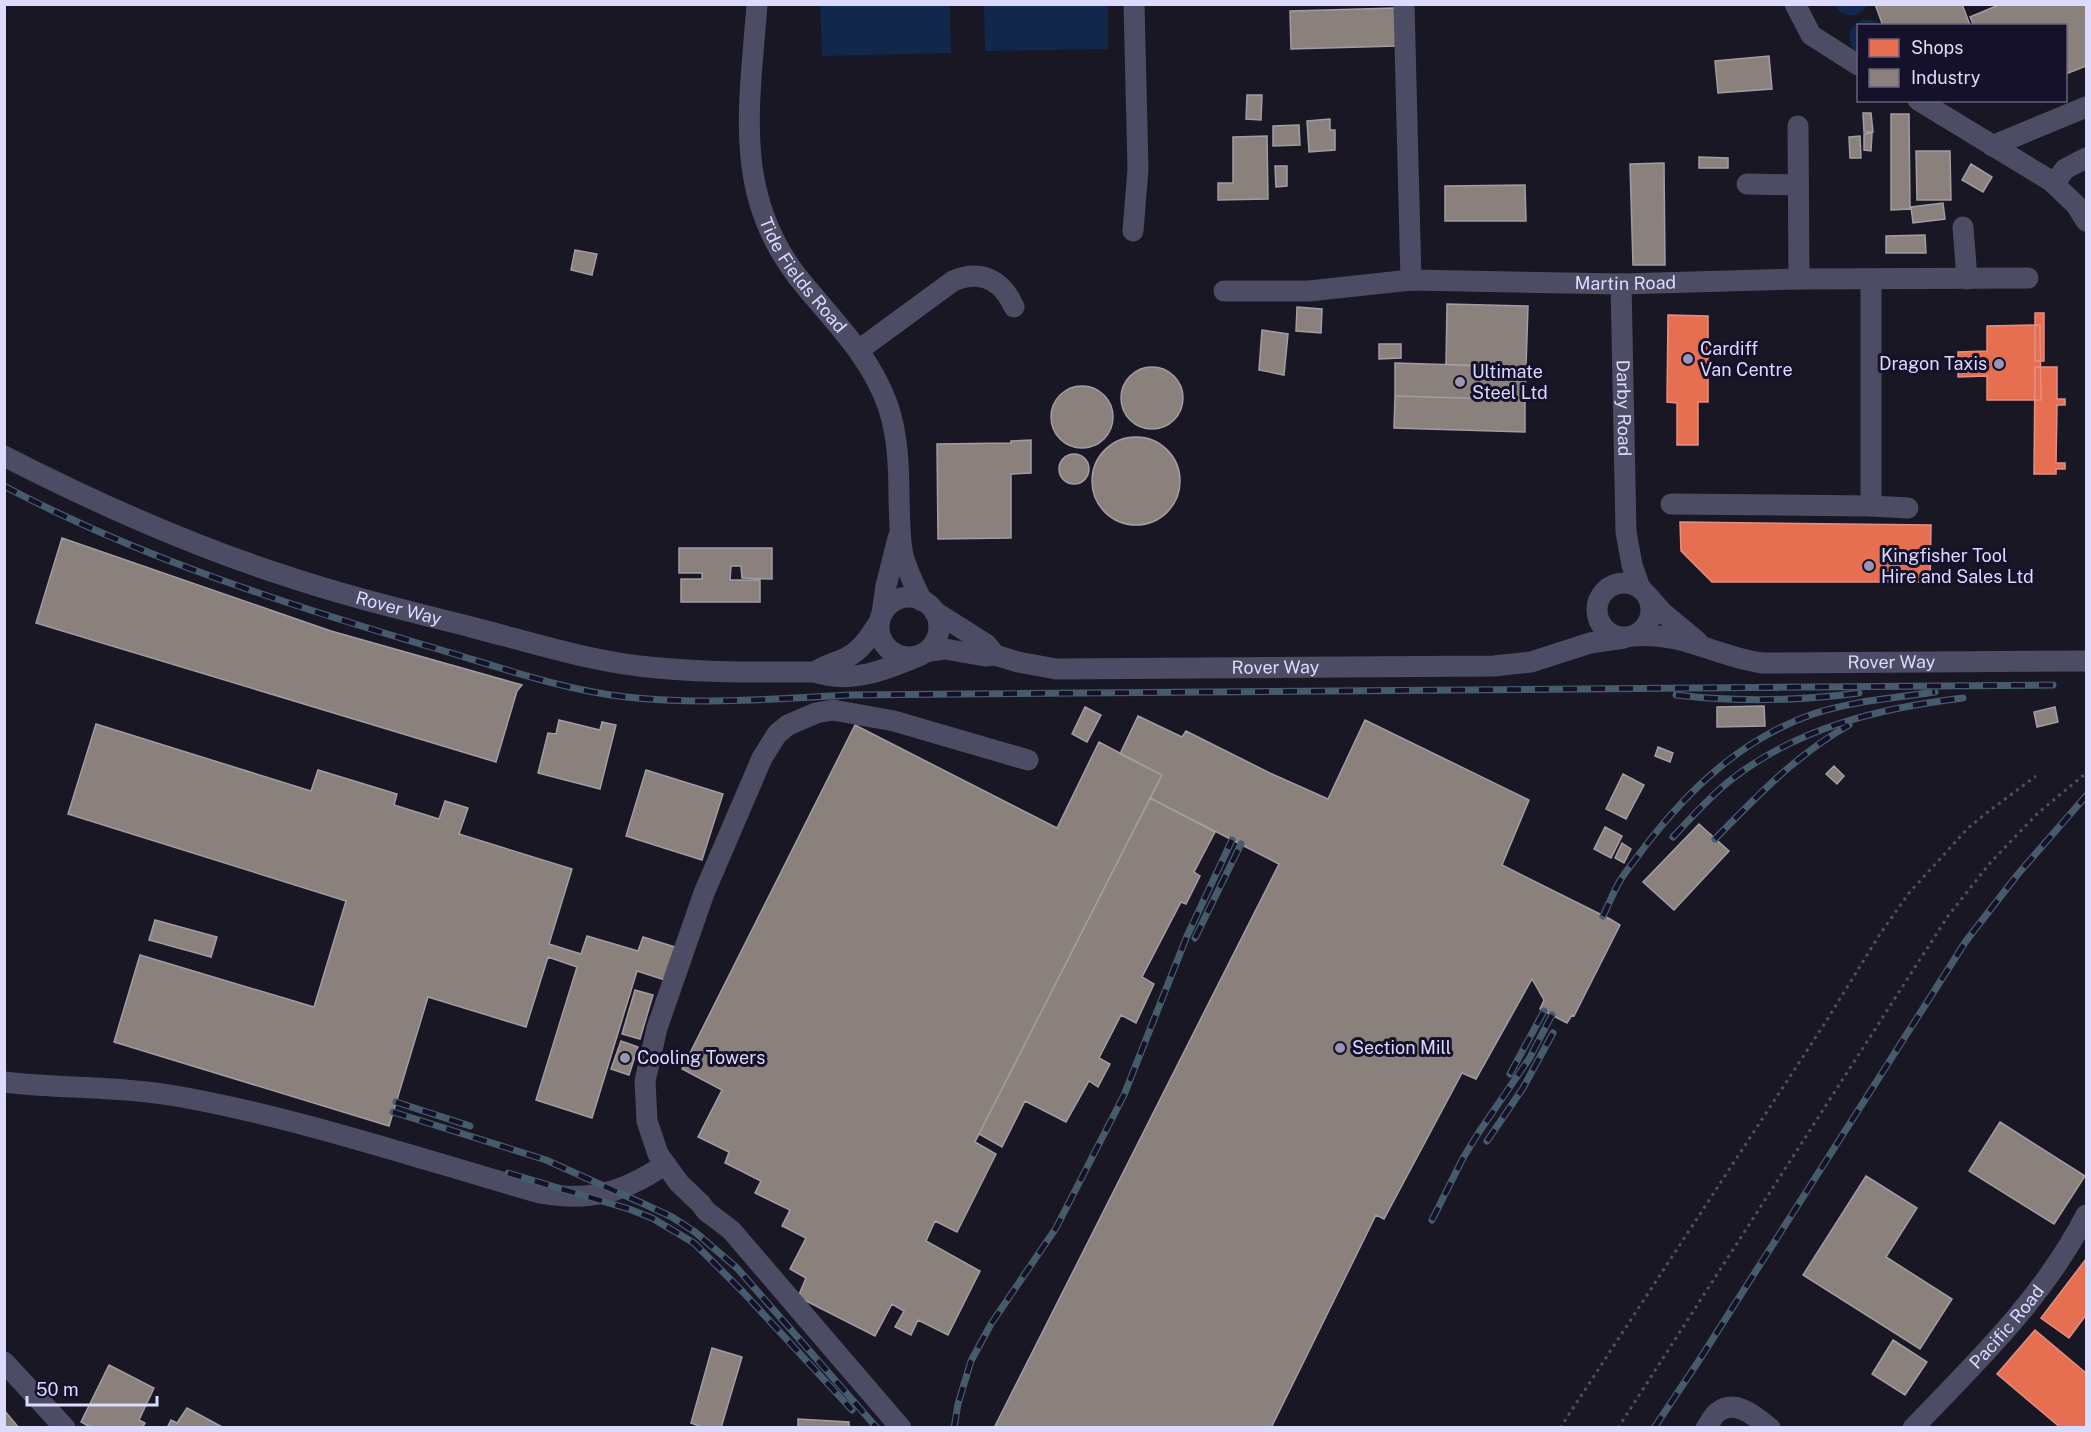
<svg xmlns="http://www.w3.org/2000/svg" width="2091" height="1432" viewBox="0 0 2091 1432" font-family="'Public Sans',sans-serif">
  <rect width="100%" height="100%" fill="#191724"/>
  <path fill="#11274b" d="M820 5H950L951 53 822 56Z
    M984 5H1108V49L985 51Z
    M1834 5V4L1868 5C1859 19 1843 19 1834 5Z
    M1864 19 1876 21 1882 25 1858 26V54C1844 43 1848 25 1864 19Z"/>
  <path fill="#e76f51" stroke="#e48f85" stroke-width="1.5" d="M2035 313H2044V361H2035Z
    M1668 315 1708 316V402H1698V445H1677V403L1667 402Z
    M2040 325 2041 400H1987V376L1958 377V352L1987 351V326Z
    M2035 367H2057V399H2065V405H2057L2056 463H2065V469H2056V474H2034Z
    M1680 522 1931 525 1930 582H1712L1681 551Z
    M2086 1259V1315L2069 1338 2041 1318Z
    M2035 1330 2086 1373V1428H2061L1997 1374Z"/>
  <path fill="#8a817c" stroke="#a39ca3" stroke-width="1.5" d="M1875 4H1962L1970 25 1883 26Z
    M2001 4H2086V66L2066 74V26H1974L1970 17Z
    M1395 8 1397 46 1291 49 1290 11Z
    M1769 56 1772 89 1718 93 1715 61Z
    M1247 95H1262L1261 120 1246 119Z
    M1863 113H1871L1873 132H1864Z
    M1891 114H1909L1910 209 1891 210Z
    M1330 119V130H1335V150L1309 152 1307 121Z
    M1299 125 1300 145 1273 146V126Z
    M1872 133 1871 151 1864 150V134Z
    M1267 136 1268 199 1218 200V183H1233V137Z
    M1860 136 1861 158H1850L1849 137Z
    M1916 151H1950L1951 200H1917Z
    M1699 157 1728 158V168H1699Z
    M1664 163 1665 265H1633L1630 164Z
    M1971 164 1992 177 1983 192 1962 180Z
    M1275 166H1287V186L1276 187Z
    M1525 185 1526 221H1445V186Z
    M1943 203 1945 219 1913 223 1911 207Z
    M1925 235 1926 253H1886V236Z
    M575 250 597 254 592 275 571 270Z
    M1447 304 1528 306 1526 367 1446 365Z
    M1297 307 1322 309 1321 333 1296 331Z
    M1262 330 1288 334 1284 375 1259 370Z
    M1379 344H1401V358L1379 359Z
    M1395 363 1526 367 1525 400 1395 396Z
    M1121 398a31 31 0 1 1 62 0a31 31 0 1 1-62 0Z
    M1051 417a31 31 0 1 1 62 0a31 31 0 1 1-62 0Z
    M1395 396 1525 400V432L1394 428Z
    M1092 481a44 44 0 1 1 88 0a44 44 0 1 1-88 0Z
    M1031 440V473L1011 474V538L938 539 937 444 1011 443V441Z
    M1059 469a15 15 0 1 1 30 0a15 15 0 1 1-30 0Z
    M62 538 331 631 522 685 517 691 496 762 36 623Z
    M679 548H772V579L742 578 741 566H731L730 580H760V602H681V579H702V573H679Z
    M1764 706 1765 726 1717 727V707Z
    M1085 707 1101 715 1087 742 1072 734Z
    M2055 707 2058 722 2037 727 2034 712Z
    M1138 716 1182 737 1186 731 1272 774 1328 799 1365 720 1529 800 1502 865 1610 919 1620 925 1574 1016 1572 1015 1567 1023 1540 1009 1544 1000 1532 979 1476 1079 1462 1073 1384 1219 1376 1215 1271 1428H994L1279 864 1150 798 1162 775 1120 754Z
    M559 720 600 730 602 722 616 725 600 789 538 773 548 733 556 734Z
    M96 724 311 791 318 770 397 794 394 805 439 819 445 801 468 808 459 834 572 869 549 944 581 954 587 936 638 951 643 937 675 947 665 980 637 971 592 1118 536 1100 577 967 548 957 526 1027 428 997 389 1126 114 1042 140 955 314 1007 346 901 68 814Z
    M855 725 1057 828 1099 742 1162 775 979 1134 975 1142 996 1154 957 1232 935 1221 926 1241 980 1271 948 1335 918 1320 911 1335 895 1327 904 1311 892 1304 875 1336 798 1297 806 1278 790 1269 806 1238 782 1226 790 1210 755 1193 761 1181 725 1163 729 1152 698 1137 722 1090 682 1069Z
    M1658 747 1673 753 1670 762 1655 756Z
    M1834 766 1844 776 1837 784 1826 774Z
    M646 770 723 794 702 860 626 836Z
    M1623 774 1644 785 1626 819 1606 809Z
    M1150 798 1215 832 1194 872 1200 876 1186 904 1181 902 1142 977 1154 984 1136 1023 1121 1015 1099 1058 1110 1064 1098 1087 1089 1081 1066 1122 1025 1101 1002 1147 979 1134Z
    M1699 824 1729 851 1674 910 1643 882Z
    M1605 827 1622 836 1611 858 1594 849Z
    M1622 843 1631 849 1624 863 1615 858Z
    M155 920 217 937 211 957 149 940Z
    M635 990 653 995 640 1039 622 1034Z
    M621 1041 638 1047 629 1075 611 1069Z
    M2000 1122 2085 1176 2054 1224 1969 1171Z
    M1866 1176 1917 1208 1886 1257 1952 1299 1920 1349 1803 1275Z
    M1893 1340 1927 1362 1905 1395 1872 1374Z
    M712 1348 742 1357 721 1428H704L691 1423Z
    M109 1365 154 1388 139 1420 145 1423 142 1428H92L81 1422Z
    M187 1408 224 1428H167L171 1420 177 1423Z
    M4 1410 19 1428H4Z
    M798 1419 849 1422V1428H798Z"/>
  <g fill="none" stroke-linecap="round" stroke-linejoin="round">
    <path stroke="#475361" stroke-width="3" stroke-dasharray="3 4.5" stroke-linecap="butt" d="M1560 1428 1825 1023 1880 934 1909 893 1968 828 1989 811 2036 776
      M1618 1428 1948 916 1990 863 2038 813 2085 774"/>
    <g stroke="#4d4c65" stroke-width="21">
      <path id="s1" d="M757 4C750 103 732 191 797 276 830 318 870 354 888 406 898 436 899 468 899 500 900 518 899 537 903 555 907 571 915 586 922 601"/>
      <path d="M1404 4 1411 280"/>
      <path d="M1795 4 1811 35 1858 65"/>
      <path d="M1918 100 2051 181 2076 205 2086 221"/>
      <path d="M1798 126 1799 279"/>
      <path d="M1992 146 2086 107"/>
      <path d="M1747 184 1798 185"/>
      <path d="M2054 184 2065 169 2086 158"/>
      <path d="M1963 227 1967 279"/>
      <path d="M1133 231 1138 169 1134 4"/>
      <path id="s2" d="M1621 284 1626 532 1632 565 1640 588"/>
      <path id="s3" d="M1224 291H1309L1411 280 1621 284 1799 279 2028 278"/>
      <path d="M859 350 953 281C981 269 1002 280 1014 307"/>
      <path id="s4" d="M4 456C92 501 190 545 283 575 345 596 408 611 471 627 526 641 582 659 639 666 697 673 757 672 815 672 850 685 888 669 921 655"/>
      <path d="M1671 504 1871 506V280"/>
      <path d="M1871 506 1908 508"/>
      <circle cx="1624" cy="610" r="27"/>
      <path d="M1647 595 1662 612 1698 642"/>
      <circle cx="909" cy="627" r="30"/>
      <path d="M934 611 986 644 995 655"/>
      <path d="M882 613 886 586 898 538"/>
      <path id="s5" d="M1633 636C1683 632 1715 656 1762 663L2086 661"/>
      <path id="s6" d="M926 652 945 649 985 656 995 655 1018 662 1056 669 1494 666 1531 662 1590 643 1624 638"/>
      <path d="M815 672C825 665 835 663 846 658 862 650 870 636 879 622"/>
      <path d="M4 1082C62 1089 119 1086 176 1096 300 1118 420 1159 540 1193 589 1202 623 1193 664 1165"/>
      <path d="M4 1362 65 1428"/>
      <path d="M901 1428 731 1230 706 1211 701 1204 679 1183 658 1154 647 1121 645 1081 657 1028 704 893 762 758 777 734 788 725 816 713 833 710 894 721 1028 760"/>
      <path d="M1706 1428C1710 1423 1713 1415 1718 1412 1736 1398 1757 1418 1770 1428"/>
      <path id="s7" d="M1913 1428C1977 1362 2044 1297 2086 1215"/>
    </g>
    <defs>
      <path id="rail" d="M4 486C138 557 280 602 424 645 491 664 557 689 626 697 700 705 775 699 849 695L2053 685
        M1676 695C1737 702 1798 701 1859 693
        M1673 837C1692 817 1710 796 1732 779 1799 727 1881 708 1963 698
        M1715 839C1756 797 1797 754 1849 725
        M1603 916C1609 904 1614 890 1621 879 1628 868 1636 859 1643 849 1688 790 1741 739 1813 714 1852 701 1895 698 1935 692
        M1195 938 1241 844
        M1510 1074 1544 1011
        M396 1102 470 1126
        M393 1112 546 1160 644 1204 672 1217 695 1232 737 1268 877 1428
        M1487 1141 1523 1088 1553 1033
        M508 1173 629 1209 652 1218 694 1243 743 1292 852 1410
        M1432 1220 1463 1158 1479 1132 1529 1059 1552 1015
        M954 1428 958 1404 971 1361 991 1324 1056 1228 1124 1095 1187 936 1232 840
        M1654 1428 1698 1362 1966 941 2018 874 2086 796"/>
    </defs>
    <use href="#rail" stroke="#465c6c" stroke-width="7"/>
    <use href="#rail" stroke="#15112a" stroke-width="4.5" stroke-dasharray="14" stroke-linecap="butt"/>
  </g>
  <g fill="#9896b2" stroke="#15112a" stroke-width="2">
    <circle cx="1688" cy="359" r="6"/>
    <circle cx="1999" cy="364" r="6"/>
    <circle cx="1460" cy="382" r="6"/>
    <circle cx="1869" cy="566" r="6"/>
    <circle cx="1340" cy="1048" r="6"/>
    <circle cx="625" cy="1058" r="6"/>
  </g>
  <g text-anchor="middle" stroke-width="6" stroke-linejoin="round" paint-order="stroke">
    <g font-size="18" fill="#dddaff" stroke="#15112a">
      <text dy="6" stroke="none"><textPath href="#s1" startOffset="285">Tide Fields Road</textPath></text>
      <text dy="6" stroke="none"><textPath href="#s3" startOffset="402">Martin Road</textPath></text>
      <text dy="6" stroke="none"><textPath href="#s2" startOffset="124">Darby Road</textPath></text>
      <text dy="6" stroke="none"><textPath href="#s4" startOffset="424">Rover Way</textPath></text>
      <text dy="6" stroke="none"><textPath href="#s5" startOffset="262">Rover Way</textPath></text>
      <text dy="6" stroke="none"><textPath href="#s6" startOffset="352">Rover Way</textPath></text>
      <text dy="6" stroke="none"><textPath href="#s7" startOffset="138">Pacific Road</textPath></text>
    </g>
    <g font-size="18" fill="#dddaff" stroke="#15112a" text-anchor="start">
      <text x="1700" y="355">Cardiff<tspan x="1700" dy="21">Van Centre</tspan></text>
      <text x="1987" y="370" text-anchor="end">Dragon Taxis</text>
      <text x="1472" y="378">Ultimate<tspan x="1472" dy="21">Steel Ltd</tspan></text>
      <text x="1881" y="562">Kingfisher Tool<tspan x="1881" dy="21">Hire and Sales Ltd</tspan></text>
      <text x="1352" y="1054">Section Mill</text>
      <text x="637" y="1064">Cooling Towers</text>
    </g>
  </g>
  <rect width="2091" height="1432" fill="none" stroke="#dddaff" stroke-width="12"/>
  <rect x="1857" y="24" width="210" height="78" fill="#15112a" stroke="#65617f" stroke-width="1.5"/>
  <rect x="1869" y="39" width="30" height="18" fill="#e76f51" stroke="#65617f" stroke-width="1.5"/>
  <text x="1911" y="54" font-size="18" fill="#dddaff">Shops</text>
  <rect x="1869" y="69" width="30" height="18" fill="#8a817c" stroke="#65617f" stroke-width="1.5"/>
  <text x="1911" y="84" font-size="18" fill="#dddaff">Industry</text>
  <path d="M27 1396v9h130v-9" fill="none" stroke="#dddaff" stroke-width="3"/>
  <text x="36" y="1396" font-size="18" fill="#dddaff" stroke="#15112a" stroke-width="4.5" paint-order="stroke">50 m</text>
</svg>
